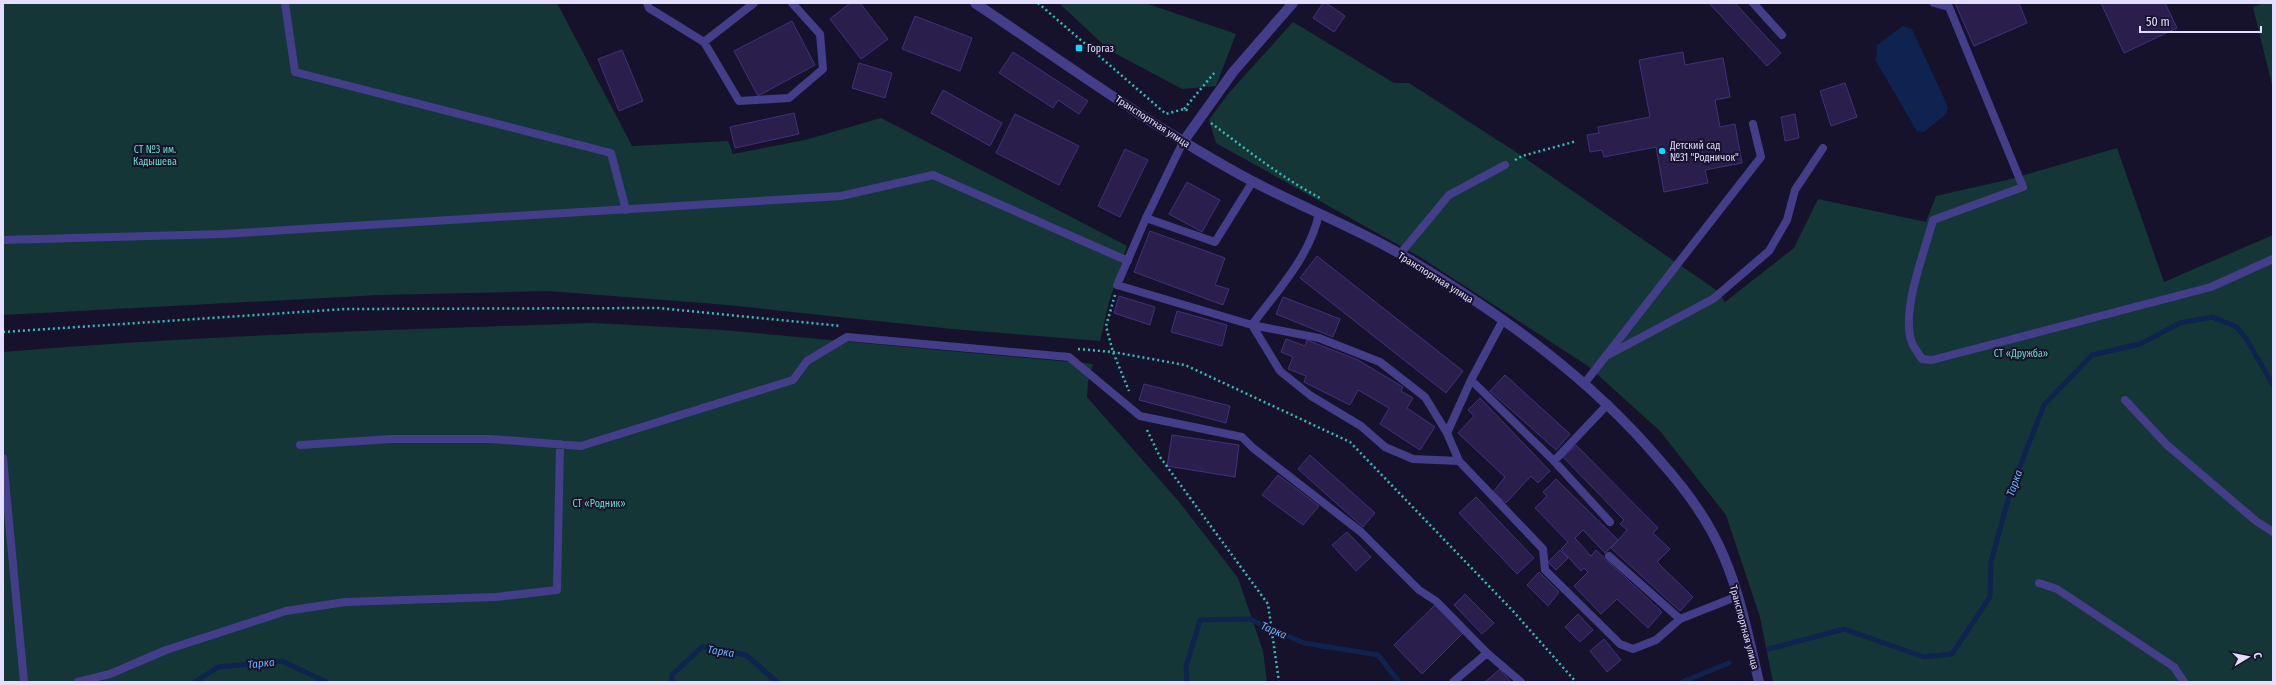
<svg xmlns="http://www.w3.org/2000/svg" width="2276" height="685" viewBox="0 0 2276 685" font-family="'Fira Sans Condensed',sans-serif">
  <rect width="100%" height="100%" fill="#17122c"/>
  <path fill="#153636" d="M3 3H557L632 146 728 141 733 154 805 140 881 118 1127 246 1109 302 1100 341 952 329 728 305 549 291 380 295 3 315Z
    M1059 3H1145L1236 34 1216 86 1182 89 1109 50Z
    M2264 3H2273V89L2253 7Z
    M1293 22 1394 83H1409L1522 156 1719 292 1725 302 1794 248 1818 199 1926 222 1936 196 2011 179 2117 148 2164 282 2273 235V682H1773L1760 617 1726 515 1660 431 1588 366 1420 257 1216 143 1209 120 1228 94Z
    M593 323 722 330 1093 364 1088 382 1087 397 1180 503 1238 578 1263 651 1267 682H3V352C199 335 396 330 593 323Z"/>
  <path fill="#0e234f" d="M1903 26 1912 29 1948 107 1946 114 1924 132 1917 131 1876 61 1877 45Z"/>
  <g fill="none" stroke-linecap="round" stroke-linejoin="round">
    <path stroke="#0e234f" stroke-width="5" d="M1769 649 1844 629 1924 657 1952 654 1990 597 1991 562 2011 489 2044 405 2092 355 2140 344 2180 323 2212 317 2237 327 2247 340 2273 385
      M195 682 218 667 282 661 326 682
      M672 682V675L702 647 746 655 777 682
      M1187 682 1186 667 1200 620 1249 619 1304 643 1378 655 1399 682
      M1682 682 1729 663"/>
  </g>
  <path fill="#2a1e4d" stroke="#423178" d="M850 3H860L888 39 861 59 830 19Z
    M1323 3H1326L1345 16 1334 32 1313 18Z
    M1709 3H1735L1781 53 1767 66Z
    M1955 3H2019L2027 23 1974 46Z
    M2101 3H2165L2177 28 2124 53Z
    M915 16 972 38 960 71 902 49Z
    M792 21 815 65 758 96 734 51Z
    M622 50 643 101 619 111 598 59Z
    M1013 52 1088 101 1079 114 1058 100 1053 108 999 73Z
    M1683 52 1685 65 1723 58 1730 97 1715 100 1720 127 1735 124 1742 163 1705 170 1708 183 1664 192 1656 147 1604 157 1602 150 1590 152 1587 135 1599 133 1598 127 1650 117 1639 60Z
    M859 63 892 73 885 98 852 88Z
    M1845 83 1857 117 1831 126 1820 91Z
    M943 90 1002 123 990 146 931 113Z
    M794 113 799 134 735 148 730 127Z
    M1015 114 1079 146 1059 185 996 153Z
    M1795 114 1799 138 1785 141 1781 117Z
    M1125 149 1148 160 1120 217 1098 206Z
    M1187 182 1220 200 1202 232 1169 214Z
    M1150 231 1225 258 1215 285 1229 289 1223 305 1134 272Z
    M1317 256 1463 371 1446 393 1300 278Z
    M1119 296 1155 307 1150 325 1114 313Z
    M1283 297 1340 319 1333 337 1276 314Z
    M1177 311 1227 325 1222 346 1171 332Z
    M1286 339 1305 346 1307 340 1358 360 1403 387 1401 391 1413 398 1407 408 1435 427 1420 450 1380 424 1389 408 1358 390 1350 405 1304 382 1306 376 1288 369 1293 357 1281 352Z
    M1505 375 1570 434 1556 450 1490 391Z
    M1144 384 1230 406 1226 423 1139 400Z
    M1480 398 1550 471 1538 483 1531 476 1506 503 1493 492 1505 477 1458 433 1474 416 1468 410Z
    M1172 435 1239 445 1235 477 1167 466Z
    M1576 445 1658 528 1653 533 1670 549 1657 562 1693 597 1680 611 1611 548 1627 530 1620 524 1624 520 1563 457Z
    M1310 455 1375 513 1363 527 1298 469Z
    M1278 475 1319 506 1303 525 1262 495Z
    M1556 479 1618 540 1605 553 1583 530 1575 538 1591 556 1596 550 1662 612 1648 628 1617 599 1601 614 1574 586 1588 572 1584 568 1581 571 1561 549 1568 542 1535 508 1547 496 1543 492Z
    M1476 497 1534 558 1517 574 1459 513Z
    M1347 532 1371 557 1356 571 1332 545Z
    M1560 550 1568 558 1556 570 1548 562Z
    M1539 572 1559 592 1548 606 1527 585Z
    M1465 594 1494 623 1482 634 1454 605Z
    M1435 605 1463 633 1422 674 1394 645Z
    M1578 614 1593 630 1580 642 1565 627Z
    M1604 639 1621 660 1607 672 1590 651Z
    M1500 669 1511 682H1485Z"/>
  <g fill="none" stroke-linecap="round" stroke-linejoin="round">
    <path stroke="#33bdbb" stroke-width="2.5" stroke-dasharray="2 3" stroke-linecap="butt" d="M1038 3 1166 114 1184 109 1189 111
      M1184 109 1215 72
      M1211 123C1247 150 1282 178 1322 199
      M1515 160 1522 156 1577 141
      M1115 295 1106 326 1113 352 1129 391
      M3 332 345 309 658 308 841 326
      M1078 349 1113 352 1185 365 1350 442 1512 610 1576 682
      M1147 430 1160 457 1268 604 1279 682"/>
    <path stroke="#443e8a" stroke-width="8" d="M285 3 295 72 611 153 626 210
      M647 3 649 8 704 42 739 101 789 98 823 69 820 34 792 3
      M1753 3 1782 35
      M1934 3 1949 7 2023 187 1933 220C1925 251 1900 312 1912 343 1914 348 1919 354 1922 359L1932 360 2211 287 2273 259
      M704 42 754 3
      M1183 142 1146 218 1117 285 1252 325 1319 338 1380 362 1425 397 1447 433
      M1319 213C1311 255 1277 291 1252 325L1280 371 1311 396 1361 426 1385 447 1413 459 1459 461 1447 433 1471 380 1503 320
      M1146 218 1215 242 1253 181
      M3 240 222 234 841 196 933 175 1128 261
      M1400 254 1449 195 1505 165
      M1608 355 1713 299 1769 251 1787 220 1795 190 1823 148
      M1471 380 1554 461 1610 522
      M1584 384 1761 157 1753 124
      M2125 400 2167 445 2256 521 2273 532
      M300 445 391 439H491L581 446 793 380 807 361 847 337 1069 357 1140 416 1242 437 1253 448 1361 532 1419 590 1436 601 1487 653
      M3 458 24 682
      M1459 461 1543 549 1545 570 1620 644 1633 649 1656 640 1680 619
      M1554 461 1608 404
      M1609 556 1680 619 1738 596
      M2039 583 2057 589 2174 667 2184 682
      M78 682 110 674 166 650 286 611 345 602 496 597 557 590 560 444
      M1453 682 1487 653 1521 682"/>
    <path stroke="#443e8a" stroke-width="10" d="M975 3C1066 64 1155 129 1252 181 1301 207 1354 227 1402 255 1498 312 1590 377 1662 463 1687 491 1710 523 1724 557 1741 597 1749 640 1759 682
      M1183 142 1233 72 1293 3"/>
  </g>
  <g fill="#0cdafc" stroke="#17122c" stroke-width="1.5">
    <rect x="1075" y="44" width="8" height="8" rx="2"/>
    <circle cx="1662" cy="151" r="4"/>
  </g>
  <g text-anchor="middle" stroke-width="4" stroke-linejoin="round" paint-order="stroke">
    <g font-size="10" fill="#e3ddff" stroke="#17122c" text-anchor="start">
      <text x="1087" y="52">Горгаз</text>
      <text x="1670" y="149">Детский сад<tspan x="1670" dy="12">№31 "Родничок"</tspan></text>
    </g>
    <g font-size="10" fill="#e3ddff" stroke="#17122c">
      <text transform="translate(1153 121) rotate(33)" y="4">Транспортная улица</text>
      <text transform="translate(1436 277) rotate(32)" y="4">Транспортная улица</text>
      <text transform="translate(1745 627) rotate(75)" y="4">Транспортная улица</text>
    </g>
    <g font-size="10" fill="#68e0c7" stroke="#17122c">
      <text x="155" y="153">СТ №3 им.<tspan x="155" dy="12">Кадышева</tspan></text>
      <text x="2021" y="357">СТ «Дружба»</text>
      <text x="599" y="507">СТ «Родник»</text>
    </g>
    <g font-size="11" font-style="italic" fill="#6db4fd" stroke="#17122c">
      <text transform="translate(2014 483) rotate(-70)" y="4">Тарка</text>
      <text transform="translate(1274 630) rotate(23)" y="4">Тарка</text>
      <text transform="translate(721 651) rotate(9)" y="4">Тарка</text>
      <text transform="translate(261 663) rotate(-6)" y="4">Тарка</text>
    </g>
  </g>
  <rect width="2276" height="685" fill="none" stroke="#e3ddff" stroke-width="8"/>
  <g transform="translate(2248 657) rotate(80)" stroke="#17122c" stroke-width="3" paint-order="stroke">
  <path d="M0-3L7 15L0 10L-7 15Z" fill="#e3ddff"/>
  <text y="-6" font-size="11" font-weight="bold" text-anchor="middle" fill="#e3ddff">С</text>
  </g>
  <path d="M2140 26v6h121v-6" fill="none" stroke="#e3ddff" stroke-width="2"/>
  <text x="2146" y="26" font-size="12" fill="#e3ddff" stroke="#17122c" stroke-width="3" paint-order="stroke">50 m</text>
</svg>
